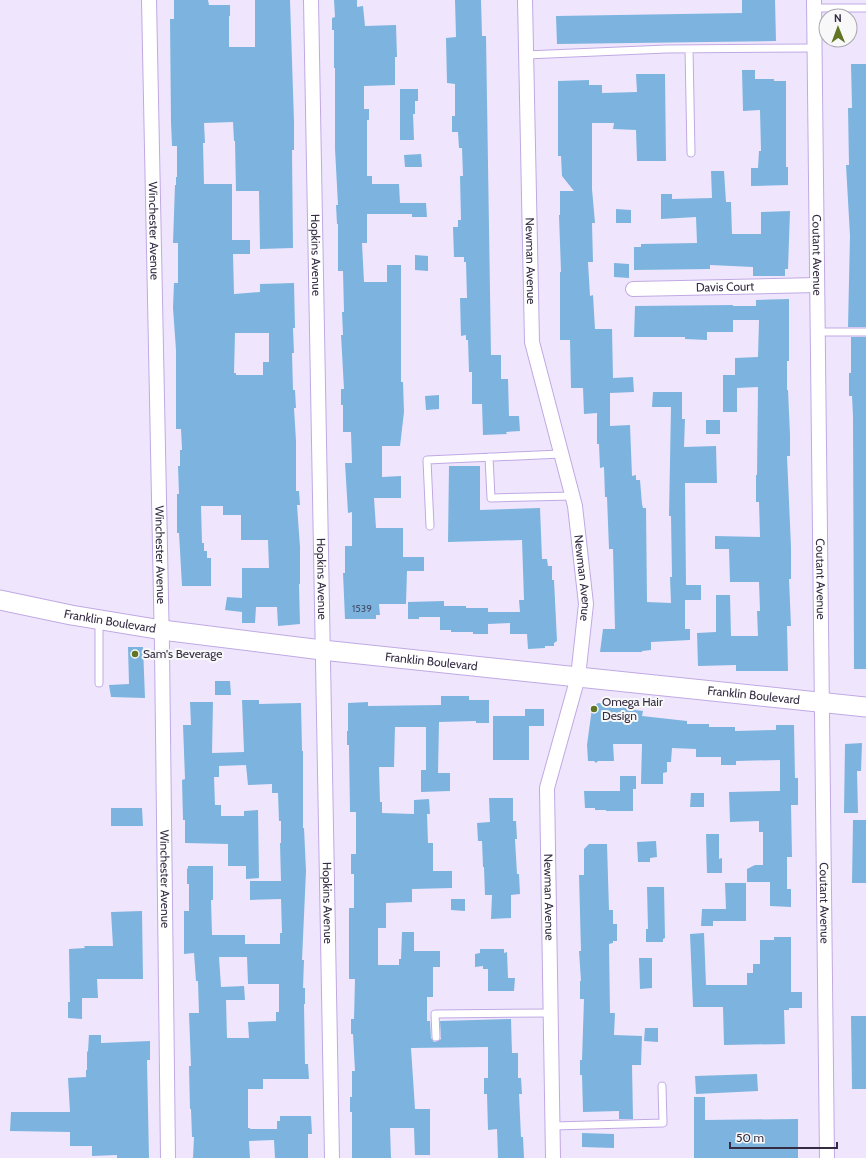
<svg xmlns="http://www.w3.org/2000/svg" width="866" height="1158" viewBox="0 0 866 1158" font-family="Cabin,sans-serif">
  <rect width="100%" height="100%" fill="#efe6fe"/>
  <path fill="#7cb4df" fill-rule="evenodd" d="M174 0H208L209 5H230V16H229V47H255V0H290L294 122V150H292L293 248 260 249 259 191H236L235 141H234L233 122 204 123 205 143H203L204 184H232V240H250V254H233L234 294 260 292V284L294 283 295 328H293L294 353H292L293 390H295L296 408H294L296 441V491H299L300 505H297L300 547V584H299L300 624 278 626 277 607H256L255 623H242V612L225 610 227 597 242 598V568H269L268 540H241V515H223V506H201L202 543H204V551H207V558H211V586H182L179 533H177V494H179L178 466H180V450H182L181 429H176V350L173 308 174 283H178V243H173L175 185H176V177H177V146H172L171 122 170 19H174ZM235 333H269V362H263V375H236V373H234Z
    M334 0H357V7L363 6 365 26 396 25 397 57H395V85L364 86V109H369V120H367V176H372V184H399L400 203H426L427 217H412V214H367V243H362L364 282H387V265H401V382H403L404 412 400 446H382V477L401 476V498H374L376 528H403V557H424V571H407L406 604H379L380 615H376V619H345L343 573H345V546H352V512L348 513 345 463H352L351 432H343V405H341V389H344L341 335H343L342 312H344L343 271H338V224H337L336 205H338L335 149V68H334V30H332V18L335 17Z
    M455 0H481L482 36H486L491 355H501V379H508L509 416H519L520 431 506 432 507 434 483 435 482 404H472V372H469L468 340H466V335L461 336 460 298H467L466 262H464V257H454L453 227H458V220H461L460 176H463L462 148H459L458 132H452V116H455V84L447 83 446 38 456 37Z
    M742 0H775L776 41 557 44 556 16 742 13Z
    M851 64H866V327H848L850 236 846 165H849L848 108H852Z
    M742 70H755V79H774V81H786V167H788V185L751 186V168H758L759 151H761L760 110 743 111Z
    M636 74H665L666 161H637L636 130 613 129 614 123H592V189L595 223H592L593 262H588L590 296 593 295 595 329H612L613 378 633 377 634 392 610 393V426L630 425 632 476 636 475V480H640L642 504 643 508H646L647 602 671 603 670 577H672L671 516H669L671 407H652L653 392H682V419H685L684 447 716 446 717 483H685L686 585H701V600H685V629H690V640L651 642V650L642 651V652H600L603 629H615L613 549H609L607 497H605L604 467 600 468 599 444H597V413L584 414 583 388H571L570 340H560V272H561L559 215H560V191H574L562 176 561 156H558V81L589 80V85H602V93L637 92Z
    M400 89H418V101H415V114H413L414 140H400Z
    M421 154 422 167H405L404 155Z
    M711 171H724L726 202H731L732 234H761V212L790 211 788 269H785V276H753V267L710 265V269L634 270V247H641V244L697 243 696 217 661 219V194H672V199L712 198Z
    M616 209 631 210V223H616Z
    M415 255 428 256V271L415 270Z
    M614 263 629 264V278L614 277Z
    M789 299V361H787V390H788L790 435V456H787L791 547V579H789L791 626H787L788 671H736V665L698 666 697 633 716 632V595H730L731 636H758L757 611H760L759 582H730L729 549H715V536L760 537 759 502H756V475H757L758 387 737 388V412H723V375H735V358L758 357 759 320H733V332H707V340L685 339V337H634L635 306 733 305V306H756V300Z
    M851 337H866V669H854L853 416 852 396H849V373H851Z
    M439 395V409L426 410 425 396Z
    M706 420H720V434H706Z
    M449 466H480V510L540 508 542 559H547L548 566H552V580H554L557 641 554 643V646H545V648L528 649 527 634H510V623L488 624V634H473V632H451V630H440V617H419V619H408V602L444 601V606H466V608H488V612H520L519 600H524L522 540 448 542Z
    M128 647H143L145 698 111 697 109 685 129 684Z
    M215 681H230L231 695H215Z
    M441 696H469V700H489V723H476V721L439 722 438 773H450V791L421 792V770H426V727H395L394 767H379L380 802H382V813L414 814V800L429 799 430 814H427L428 843H433V871H452V888L412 889V902L386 903V928H378V965H399V959H401L402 932H414V951H440V967H433V997H427V1021H430L431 1038 434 1042 438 1041 441 1039 440 1021 511 1019 512 1053H518V1078H521L522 1094H519L521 1137H523L524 1158H498L497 1129 488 1130 487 1094H484V1078H488V1047L411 1048 415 1109H430V1155H415L414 1128H390L391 1158H352V1112H350V1097H352V1071H355L353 1034H351V1019H354L355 979H349V908H354V874H351V854H356V812H350L349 745H347V731H348V703L368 702V706L441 705Z
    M242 700H259V704L301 703 302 751H303V828H304L306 871 302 960H304L303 988H305V1004H304L305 1064H308L309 1079H263V1089H248V1128H250V1129H277V1121H280V1116H311L312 1134H308V1158H275L274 1140 249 1141 250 1158H193L194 1137H192L191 1109H190L189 1066H191L189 1013H199L198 981H196L194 953 184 954V911H189V884H187V869L188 868V866H213V900H211L212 935H245V944H280V933H282L281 899 250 900V881H281L280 843H281V821H279L278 793H272V784L248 785 246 765 219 766V777H214L215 805H221V816H244V811L258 810 259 878 246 879V866H228V844L185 843V820H183L182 780 185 779 183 725H191L190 702H213L212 753 244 752ZM219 957H247L248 984H279V1012H276V1021L248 1022 249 1038H227L226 1000H245L244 986 221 987Z
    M598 703 636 706 635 710 643 711 642 716 687 721V724H709V727H735V731L776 730V725H794L795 778H798V805H791L792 857H787V889H791V907L770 906V882H747V869L755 865H763V832H759V821L730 822 729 792 780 791V760L736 761V765H721V757H696V749L672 748 671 762H667V772L663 773V784H641L642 744H613L614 761H598L596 763 594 761H588L587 745 592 708Z
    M525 709H544V726H529V760H493V716H525Z
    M862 743 861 771H857L858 813H844L845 744Z
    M620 776H636V789H633V811H606V810H595V808H585L584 791H620Z
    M691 793H704V807H690Z
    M489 798H513V821H516L517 839H515L517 874H519L520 894 511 895V918L491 919 492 895H485L484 867H483L482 841H478L477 823 490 822Z
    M111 808H142L143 826H111Z
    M853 820H866V883H852Z
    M706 834H719V859L722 858V873H707Z
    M656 841 657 857 650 858V862H638L637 842Z
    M589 844H607L609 910H613V924H617V941H613V943L609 944 610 1013H615L614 1035 642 1036 641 1065H632L633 1119H619V1111L583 1112 582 1075H580V1060H582L584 999H580V981H581L579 951H581L579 875H584V849Z
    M725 883H746V921H713V926H701L702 909H726Z
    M647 887H664L665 938 663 939V942H646V929H648Z
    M451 899H465V911L451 910Z
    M142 911 143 979H97L98 998H82V1019L68 1018V1002H70L69 949 85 948 84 946H113L111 912Z
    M704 933 706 985H747V973H753V964H760V940H774V937H791V992H802V1008H789V1010H784L785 1044 724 1045 723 1007H693L690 934Z
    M480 949H504V953L507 952 508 978H515L514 991H488V969H483V966L475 967V954L480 953Z
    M639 958H652V988L640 989Z
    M851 1016H866V1089H852Z
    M645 1028H658V1042L644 1041Z
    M89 1035H101V1043L150 1041V1060H147L149 1158H117V1155L92 1156V1146H70V1132L10 1131 11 1112H70L68 1078 86 1077V1070H87V1052L88 1051Z
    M757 1074 758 1091 696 1094 695 1076Z
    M694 1097H705V1120L798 1119V1158H694Z
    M582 1133 614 1134V1148L582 1147Z"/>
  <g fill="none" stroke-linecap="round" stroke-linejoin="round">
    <defs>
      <path id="lane" d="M814 8H866
        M689 49 691 153
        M526 55 666 49 814 48
        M818 332H866
        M489 457 491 498 573 496
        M430 526 427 460 561 454
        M99 620V683
        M436 1037 435 1014 551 1013
        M553 1126 663 1123 662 1086"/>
      <g id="street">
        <path id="s1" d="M149 0 162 648 168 1158"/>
        <path id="s2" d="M311 0 332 1158"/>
        <path id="s3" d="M525 0 532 342 575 506 586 604 578 677 547 788 553 1158"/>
        <path id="s4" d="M814 0 827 1158"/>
        <path id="s5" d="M633 289 817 285"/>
      </g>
      <g id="secondary">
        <path id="s6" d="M0 600 71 615 162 630 322 650 578 677 866 707"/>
      </g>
    </defs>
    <use href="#lane" stroke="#c0a9e3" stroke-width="9"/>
    <use href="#street" stroke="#c0a9e3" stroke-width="16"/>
    <use href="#secondary" stroke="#c0a9e3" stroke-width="21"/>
    <use href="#lane" stroke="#fff" stroke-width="7"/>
    <use href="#street" stroke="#fff" stroke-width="14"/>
    <use href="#secondary" stroke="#fff" stroke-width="19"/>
  </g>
  <g fill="#607424" stroke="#f8f8f8" stroke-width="1.5">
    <circle cx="135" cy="654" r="4"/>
    <circle cx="594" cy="709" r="4"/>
  </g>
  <g text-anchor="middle" stroke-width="4" stroke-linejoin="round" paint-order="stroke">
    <g font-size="10" fill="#474e6a">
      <text x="362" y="612">1539</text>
    </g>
    <g font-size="12" fill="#352c43" stroke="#f8f8f8">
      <text dy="4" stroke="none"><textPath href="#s1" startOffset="231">Winchester Avenue</textPath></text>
      <text dy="4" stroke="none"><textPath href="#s2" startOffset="255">Hopkins Avenue</textPath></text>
      <text dy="4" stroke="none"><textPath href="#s4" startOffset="255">Coutant Avenue</textPath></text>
      <text dy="4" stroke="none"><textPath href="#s3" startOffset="261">Newman Avenue</textPath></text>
      <text dy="4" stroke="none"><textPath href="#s5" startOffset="92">Davis Court</textPath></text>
      <text dy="4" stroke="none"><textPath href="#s1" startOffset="555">Winchester Avenue</textPath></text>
      <text dy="4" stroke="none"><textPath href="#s3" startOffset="584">Newman Avenue</textPath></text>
      <text dy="4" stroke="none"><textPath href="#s2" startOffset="579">Hopkins Avenue</textPath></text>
      <text dy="4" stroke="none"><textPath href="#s4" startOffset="579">Coutant Avenue</textPath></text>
      <text dy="4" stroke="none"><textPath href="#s6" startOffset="112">Franklin Boulevard</textPath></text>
      <text dy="4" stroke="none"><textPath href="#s6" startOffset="436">Franklin Boulevard</textPath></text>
      <text dy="4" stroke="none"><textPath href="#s6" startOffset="760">Franklin Boulevard</textPath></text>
      <text dy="4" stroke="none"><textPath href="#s1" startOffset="879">Winchester Avenue</textPath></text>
      <text dy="4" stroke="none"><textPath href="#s3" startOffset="908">Newman Avenue</textPath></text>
      <text dy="4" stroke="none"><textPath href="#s2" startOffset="903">Hopkins Avenue</textPath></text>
      <text dy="4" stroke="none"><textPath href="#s4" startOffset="903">Coutant Avenue</textPath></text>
    </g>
    <g font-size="12" fill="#352c43" stroke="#f8f8f8" text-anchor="start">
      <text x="143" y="658">Sam's Beverage</text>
      <text x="602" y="706">Omega Hair<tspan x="602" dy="14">Design</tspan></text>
    </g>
  </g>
  <g transform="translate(838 28) rotate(359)"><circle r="19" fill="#f8f8f8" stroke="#aaa6b0"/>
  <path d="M0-3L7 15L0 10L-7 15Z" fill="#607424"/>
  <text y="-6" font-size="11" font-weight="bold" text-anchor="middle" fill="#352c43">N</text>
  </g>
  <path d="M730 1142v6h107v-6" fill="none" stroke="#352c43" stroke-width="2"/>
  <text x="736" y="1142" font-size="12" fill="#352c43" stroke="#f8f8f8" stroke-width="3" paint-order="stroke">50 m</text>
</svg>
